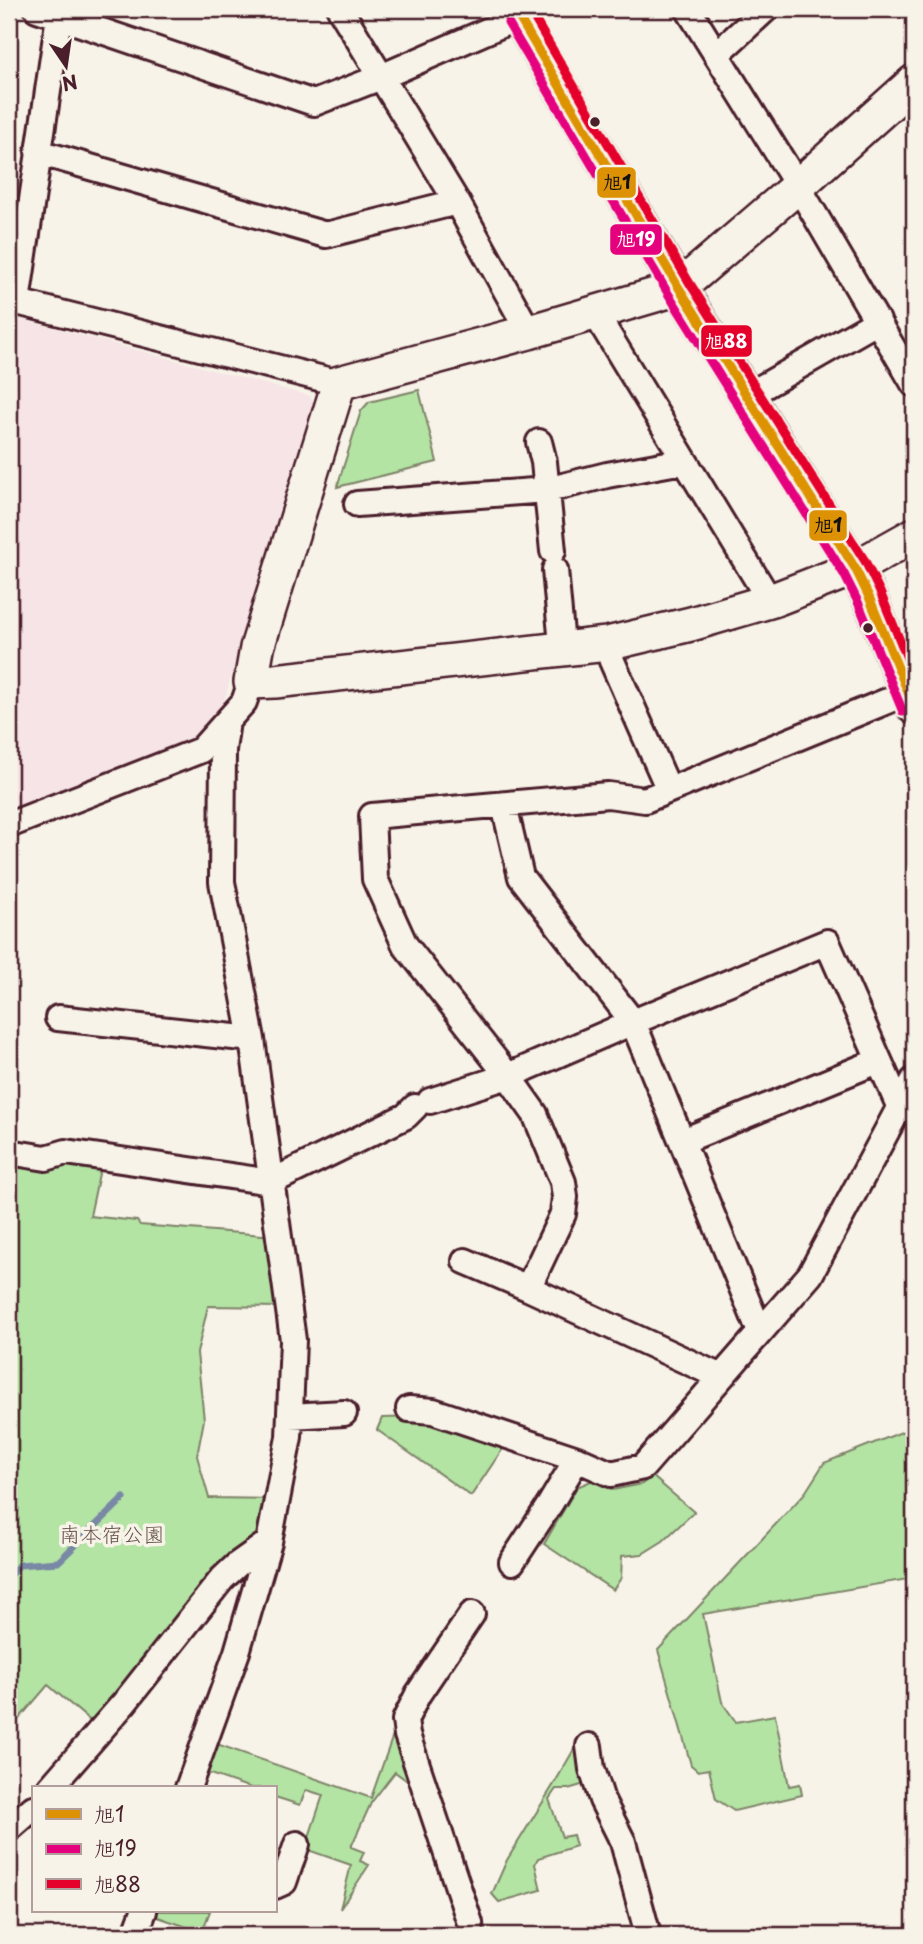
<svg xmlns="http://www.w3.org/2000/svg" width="923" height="1944" viewBox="0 0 923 1944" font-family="'Playpen Sans','Klee One',sans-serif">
  <rect width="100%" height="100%" fill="#f7f3e8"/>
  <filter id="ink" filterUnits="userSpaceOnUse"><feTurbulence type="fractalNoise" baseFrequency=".0143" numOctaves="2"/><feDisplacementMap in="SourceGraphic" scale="14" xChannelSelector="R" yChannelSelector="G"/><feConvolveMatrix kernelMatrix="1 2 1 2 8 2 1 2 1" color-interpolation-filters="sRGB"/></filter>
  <g filter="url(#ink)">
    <path fill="#f6e4e6" d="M9 316 310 396 313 403 260 573 220 716 210 731 78 788 9 811Z"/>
    <path fill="#b3e4a4" stroke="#7e8268" stroke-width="2" d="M419 390 437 462 337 487 361 411 369 402Z
      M9 1162 46 1170 70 1163 100 1169 90 1216 137 1221 140 1225 275 1236 280 1307 208 1306 197 1353 204 1420 197 1456 209 1498 272 1499 261 1540 95 1725 48 1685 18 1720 9 1742Z
      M420 1417 504 1447 471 1496 377 1430 382 1418Z
      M914 1427V1578L703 1614 722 1702 736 1722 775 1715 789 1786 800 1784 802 1795 734 1811 716 1799 709 1769 698 1771 691 1765 658 1650 805 1493 824 1463Z
      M652 1476 694 1512 663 1541 642 1554 622 1556 621 1578 613 1590 544 1544 577 1487 593 1480 613 1490 642 1484Z
      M397 1724 421 1791 395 1772 371 1803 351 1847 364 1852 360 1861 369 1865 340 1909 351 1865 305 1849 323 1795 306 1790 300 1805 275 1797V1788H251L204 1772 214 1743 371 1798Z
      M577 1749 585 1784 568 1789H556L549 1799 562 1837 573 1835 576 1846 538 1858 535 1864 541 1890 499 1902 492 1894 507 1860 554 1784 573 1751Z
      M150 1911H210L202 1932 149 1914Z"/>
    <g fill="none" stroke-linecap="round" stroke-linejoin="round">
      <path stroke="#7988a5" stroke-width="7" d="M9 1576 19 1565 58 1562 124 1498"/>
      <defs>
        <path id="street" d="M37 9 314 103 381 77 519 17
          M340 9 457 202 529 332
          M688 9 798 186 914 384
          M717 54 766 9
          M38 152 326 235 457 202
          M9 300 339 383
          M17 302 60 9
          M595 313 770 601
          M747 396 878 321
          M539 442 544 462 553 551
          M357 504 547 490 607 475 678 462 683 458
          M555 570 561 634
          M607 644 612 661 669 790
          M504 805 521 877 633 1022 760 1332
          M9 825 201 750 244 702 251 682
          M58 1018 252 1039
          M430 1101 508 1076 633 1022 827 942 900 1108
          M683 1141 878 1061
          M9 1152 46 1158 66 1152 271 1182 406 1116 415 1107
          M465 1261 528 1288 721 1377
          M528 1288 563 1214 565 1197 563 1182 535 1114 508 1076 405 945 375 879 372 816 608 795 645 800 914 690
          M409 1409 433 1411 577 1459
          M290 1416 344 1413
          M512 1562 550 1504 577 1459 611 1474 643 1467 810 1275 914 1080
          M589 1746 592 1769 602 1800 623 1842 648 1935
          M50 1788 125 1702 222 1579 238 1564 269 1542
          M188 1788 237 1652 269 1542 289 1437 293 1340 252 1039 222 882 223 750 227 721
          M9 1829 33 1808
          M275 1886 284 1882 297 1844
          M135 1935 144 1911
          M471 1935 470 1923 407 1735 405 1720 418 1694 472 1614"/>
        <path id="secondary" d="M514 9 679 288 855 568 869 597 914 707
          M914 82 798 186 679 288 529 332 339 383 257 648 251 682 275 681 607 644 691 624 773 600 855 568 914 535"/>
      </defs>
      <use href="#street" stroke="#4a1f2b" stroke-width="30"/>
      <use href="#secondary" stroke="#4a1f2b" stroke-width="38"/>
      <use href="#street" stroke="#f7f3e8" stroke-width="24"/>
      <use href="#secondary" stroke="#f7f3e8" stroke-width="33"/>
      <defs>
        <path id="bus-1" d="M514 9 679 288 855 568 869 597 914 707"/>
        <path id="bus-2" d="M508 23 669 295 844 574 858 602 903 712"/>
        <path id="bus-3" d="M530 11 689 282 865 561 880 592 914 675"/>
      </defs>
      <use href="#bus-1" stroke="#f7f3e8" stroke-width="14"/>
      <use href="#bus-2" stroke="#f7f3e8" stroke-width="14"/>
      <use href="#bus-3" stroke="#f7f3e8" stroke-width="14"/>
      <use href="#bus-1" stroke="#dd9206" stroke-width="9"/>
      <use href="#bus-2" stroke="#e5007d" stroke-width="9"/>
      <use href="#bus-3" stroke="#e4002b" stroke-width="9"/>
    </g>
  </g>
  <g fill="#4a1f2b" stroke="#f7f3e8" stroke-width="2.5">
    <circle cx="595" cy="122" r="6"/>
    <circle cx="868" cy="628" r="6"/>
  </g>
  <g text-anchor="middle" stroke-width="7" stroke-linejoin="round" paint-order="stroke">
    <g font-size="21" fill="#645049" stroke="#f7f3e8">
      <text x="112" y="1542">南本宿公園</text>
    </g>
  </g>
  <g stroke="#f7f3e8" stroke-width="2.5">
    <rect x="596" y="166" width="41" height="33" rx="7" fill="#dd9206"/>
    <rect x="609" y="223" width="54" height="33" rx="7" fill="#e5007d"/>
    <rect x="700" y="324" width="53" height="34" rx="7" fill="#e4002b"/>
    <rect x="808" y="509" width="40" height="33" rx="7" fill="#dd9206"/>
  </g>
  <g font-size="19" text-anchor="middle" font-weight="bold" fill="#fff">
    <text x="636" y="246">旭19</text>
    <text x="726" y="348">旭88</text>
  </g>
  <g font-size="19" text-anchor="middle" font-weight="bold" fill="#111">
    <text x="617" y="189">旭1</text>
    <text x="828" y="532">旭1</text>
  </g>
  <rect width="923" height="1944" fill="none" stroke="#f7f3e8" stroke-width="35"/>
  <rect x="18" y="18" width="888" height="1909" fill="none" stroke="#4a1f2b" stroke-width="2.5" filter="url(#ink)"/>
  <rect x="32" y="1786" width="245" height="126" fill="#f7f3e8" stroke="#b29e9c" stroke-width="2"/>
  <rect x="46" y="1809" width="35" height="10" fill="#dd9206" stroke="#b29e9c" stroke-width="2"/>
  <text x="94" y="1822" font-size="21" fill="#4a1f2b">旭1</text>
  <rect x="46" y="1844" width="35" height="10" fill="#e5007d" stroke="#b29e9c" stroke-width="2"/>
  <text x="94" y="1856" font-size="21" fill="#4a1f2b">旭19</text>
  <rect x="46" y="1879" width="35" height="10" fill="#e4002b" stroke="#b29e9c" stroke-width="2"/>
  <text x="94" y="1892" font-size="21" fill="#4a1f2b">旭88</text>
  <g transform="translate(66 66) rotate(167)" stroke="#f7f3e8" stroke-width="5" paint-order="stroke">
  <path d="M0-5L12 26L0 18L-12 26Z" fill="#4a1f2b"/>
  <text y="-10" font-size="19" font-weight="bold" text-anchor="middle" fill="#4a1f2b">N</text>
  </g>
</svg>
